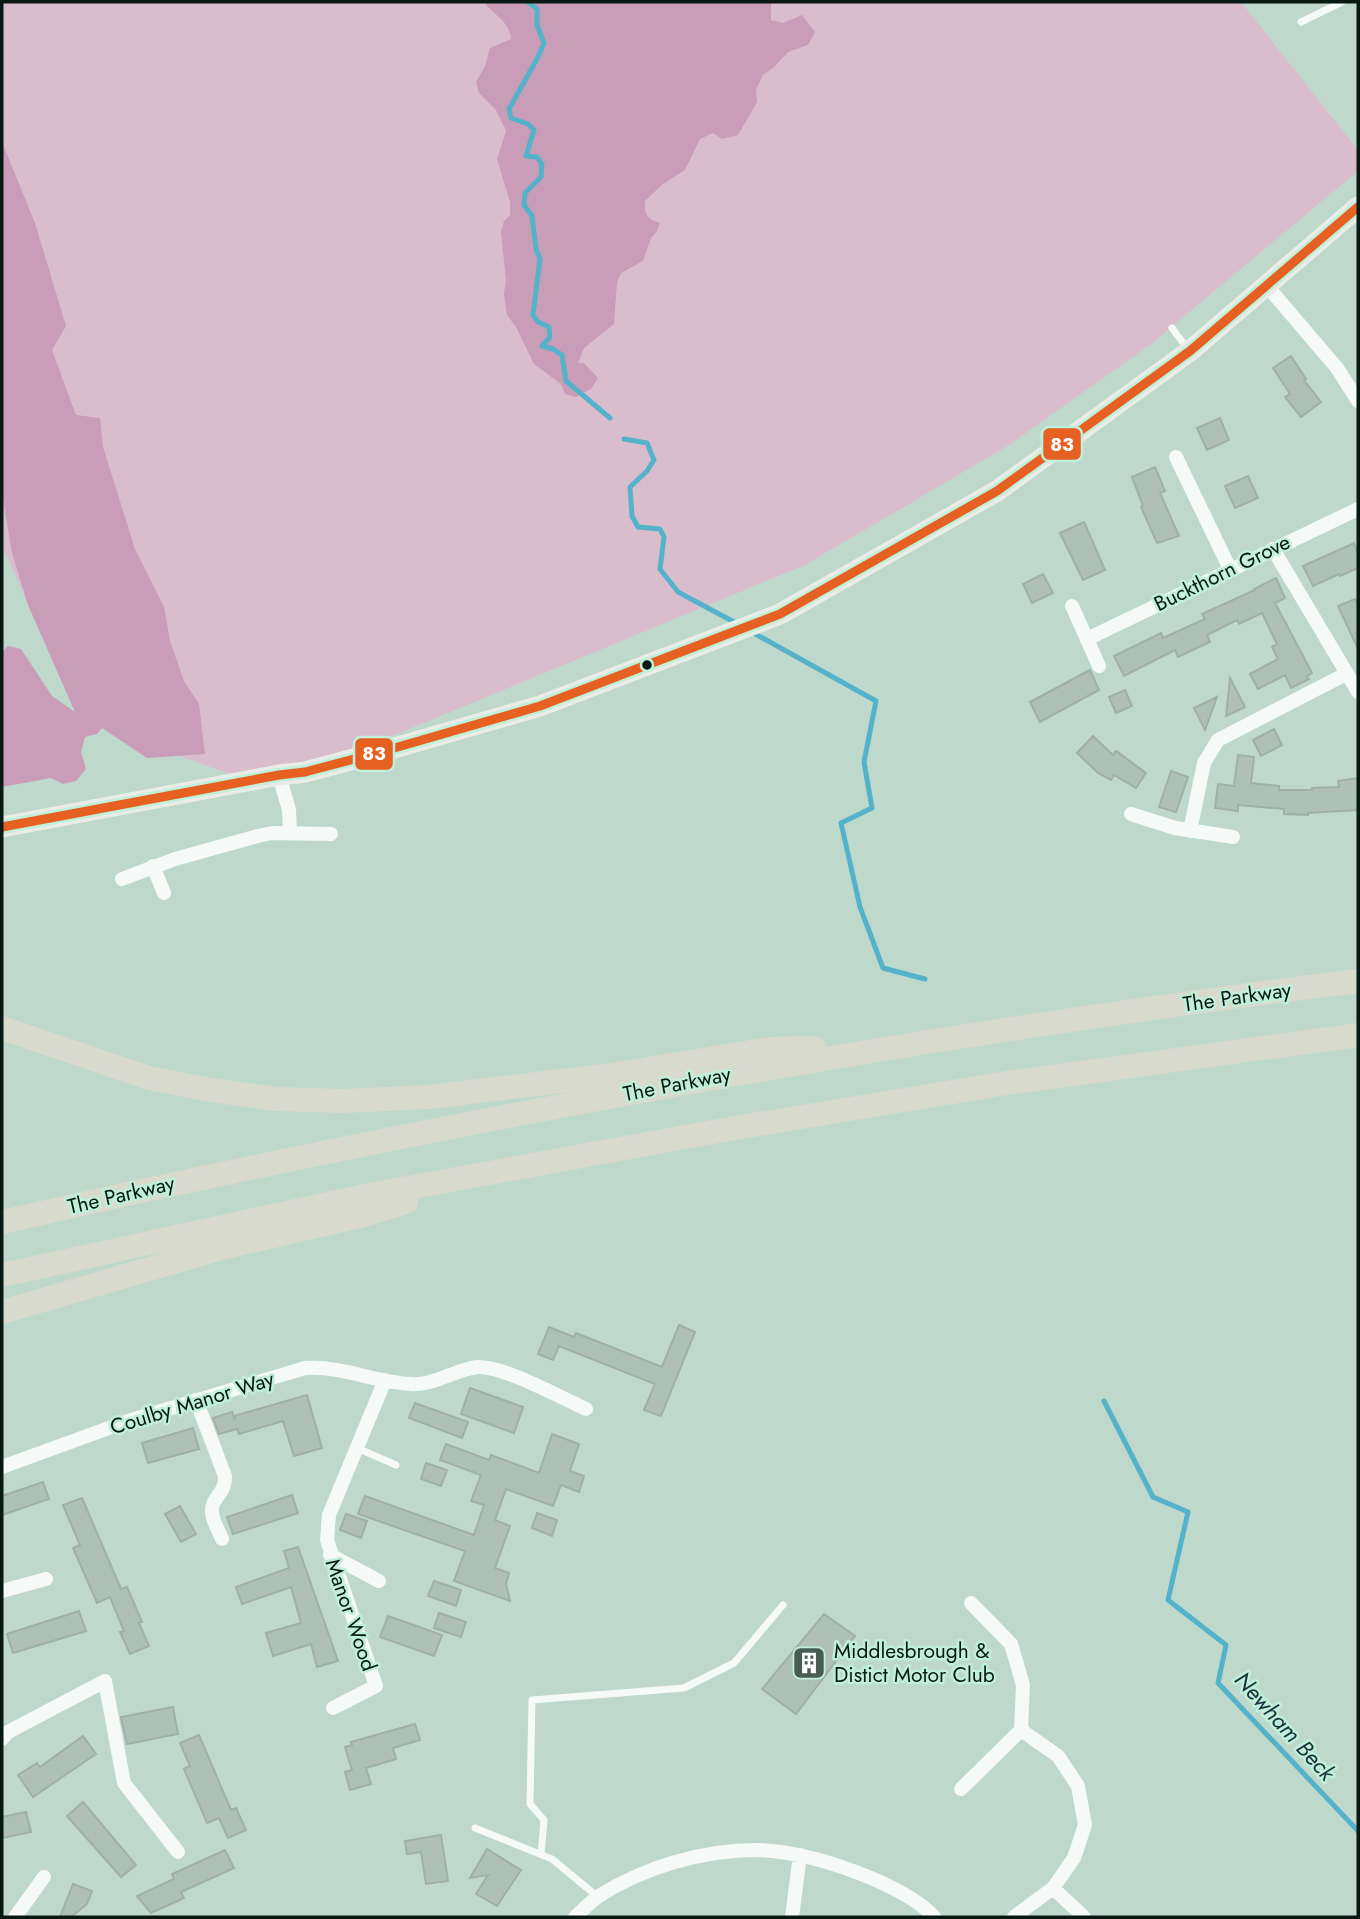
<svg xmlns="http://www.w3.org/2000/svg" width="1360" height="1919" viewBox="0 0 1360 1919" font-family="Jost,sans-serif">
  <rect width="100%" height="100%" fill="#bed8cc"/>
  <path fill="#dabdcd" d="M2 2H1241L1358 150V171L1151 344 1006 447 805 565 305 772 227 773 102 728 76 714 2 545Z"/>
  <path fill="#c99cb7" d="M484 2H771V20L783 23 802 15 815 32 808 45 788 52 774 67 763 75 756 90 757 102 738 135 722 139 713 133 700 139 685 170 663 184 645 201C644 215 647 219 660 223L657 231 651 238 643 261 621 273 617 282 614 324 584 348 578 363H584L598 378 591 389 576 397 565 394 561 384 534 364 516 327 507 315 504 294 506 280 501 232 504 221 510 215V202L497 159 506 131 496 110 479 93 476 82 485 66 490 48 511 39C509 20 494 16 484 2Z
    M2 142 35 223 66 326 52 350 76 415 100 418 103 447 135 549 164 607 170 641 184 681 199 704 205 754 147 758 102 728 97 734 85 737 81 752 86 769 76 781 63 784 51 778 2 787V652L8 646 21 649 52 696 75 712 28 605 12 553 2 492Z"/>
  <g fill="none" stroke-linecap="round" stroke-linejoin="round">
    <path stroke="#55b2cb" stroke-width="5" d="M528 2 537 9V25L544 43 538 57 509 109 511 118 528 124 534 130 526 156 537 157 542 164 541 177 525 193 524 205 532 216 536 249 540 259 533 315 538 322 549 327 550 337 542 346 553 349 562 355 566 381 610 418
      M624 439 647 443 654 460 647 471 630 487 632 516 638 527 660 529 664 537 660 569 678 592 736 623
      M750 631 876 701 864 762 872 808 841 823 860 907 883 968 925 979
      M1104 1401 1153 1497 1188 1512 1168 1600 1226 1645 1218 1683 1358 1831"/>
  </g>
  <path fill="#afc1b6" stroke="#9fb1a6" stroke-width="2" d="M1291 356 1306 379 1304 380 1321 402 1301 417 1285 397 1290 394 1273 368Z
    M1220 418 1229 440 1207 450 1197 428Z
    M1155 467 1165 491 1160 493 1179 536 1157 543 1141 507 1143 506 1132 477Z
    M1248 476 1258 498 1235 508 1225 486Z
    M1084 522 1105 570 1083 580 1060 533Z
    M1354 543 1358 554V568L1340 576 1339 574 1313 586 1303 566Z
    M1043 574 1053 593 1032 603 1023 584Z
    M1276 578 1285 598 1275 603 1312 673 1307 676 1309 679 1291 688 1285 675 1258 689 1250 674 1278 659 1272 647 1277 644 1262 613 1239 624 1237 620 1207 635 1210 642 1178 657 1175 650 1124 676 1114 656 1161 633 1163 638 1205 619 1202 614 1255 590 1254 589Z
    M1355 599 1358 607V649L1338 606Z
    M1090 670 1099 690 1040 722 1030 702Z
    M1230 678 1245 707 1226 716Z
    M1125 690 1132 706 1116 713 1109 697Z
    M1217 697 1205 730 1194 708Z
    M1274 729 1282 745 1261 756 1253 740Z
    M1093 736 1113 755 1116 751 1146 773 1136 788 1114 775 1111 780 1098 773 1077 753Z
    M1238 755 1254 757 1251 783 1279 786V790H1312V788L1339 787 1338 781 1358 778V810L1308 813V815L1284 814V809L1238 805V811L1215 808 1218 784 1234 786Z
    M1171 771 1188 777 1176 812 1159 807Z
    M679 1325 695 1332 661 1416 644 1410 655 1384 559 1346 553 1360 538 1354 549 1327 574 1337 576 1333 662 1367Z
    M470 1388 523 1407 514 1433 461 1414Z
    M307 1395 322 1448 294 1456 283 1421 239 1434 237 1429 219 1434 213 1418 232 1412 235 1420 234 1416Z
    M415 1403 468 1422 462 1438 409 1418Z
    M193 1428 199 1449 148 1463 142 1443Z
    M552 1434 579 1444 570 1471 584 1476 579 1492 561 1485 553 1506 506 1489 495 1520 510 1526 495 1568 509 1573 506 1584 510 1601 454 1581 465 1551 358 1514 365 1496 474 1535 484 1505 471 1501 481 1475 440 1460 446 1444 489 1460 491 1455 539 1473Z
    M426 1463 447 1470 441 1486 421 1479Z
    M43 1482 49 1499 2 1515V1496Z
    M292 1495 298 1513 233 1534 227 1517Z
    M82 1498 121 1589 127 1587 142 1622 139 1623 149 1646 130 1654 120 1632 124 1631 110 1597 97 1603 73 1548 80 1545 63 1505Z
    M180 1506 196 1534 181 1542 165 1514Z
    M537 1513 557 1520 552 1536 532 1528Z
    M346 1514 367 1521 361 1538 340 1530Z
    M298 1547 338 1661 317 1667 311 1644 273 1656 266 1633 301 1623 291 1587 242 1604 236 1587 289 1568 284 1551Z
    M434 1581 461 1590 456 1606 428 1596Z
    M79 1611 86 1631 13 1653 7 1634Z
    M439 1613 466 1622 461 1637 434 1628Z
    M824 1614 855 1636 796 1714 762 1689Z
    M388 1616 442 1635 434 1656 380 1637Z
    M173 1707 178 1734 127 1744 121 1717Z
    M415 1724 420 1740 393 1748 396 1759 366 1768 371 1784 350 1790 345 1772 352 1770 345 1747 352 1745 351 1742Z
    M199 1735 231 1810 236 1808 246 1830 228 1838 219 1818 207 1823 184 1769 190 1766 180 1743Z
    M83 1736 96 1754 33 1797 18 1775 37 1763 40 1767Z
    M83 1802 136 1865 121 1877 67 1816Z
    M26 1812 31 1832 2 1838V1817Z
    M441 1835 448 1881 426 1884 421 1852 407 1854 405 1841Z
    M487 1849 521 1870 497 1906 476 1894 488 1875 470 1878Z
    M225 1850 234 1868 181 1892 184 1898 151 1913 137 1896 174 1879 172 1874Z
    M73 1884 92 1891 87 1904 71 1917H60Z"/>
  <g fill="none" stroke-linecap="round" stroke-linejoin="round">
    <path stroke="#f5f9f7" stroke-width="7" d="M1301 22 1342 2
      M1172 328 1187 348
      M357 1448 396 1465
      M475 1828 552 1859 598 1897
      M541 1854 544 1820 530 1804 532 1700 684 1688 734 1663 783 1605"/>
    <path stroke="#f5f9f7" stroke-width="14" d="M1267 286 1337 368 1358 401
      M1176 457 1230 569
      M1273 549 1358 692
      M1072 606 1099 666
      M1087 639 1358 509
      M279 775 289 810 290 833
      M1131 814 1175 828 1233 837
      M1190 831 1204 763 1218 740 1346 674
      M153 866 164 893
      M122 879 175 859 258 836 272 833 331 834
      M196 1400 225 1476C226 1495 211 1496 212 1512 212 1521 219 1531 222 1539
      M2 1467 128 1421 305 1368C344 1366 373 1382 410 1384 433 1386 454 1370 477 1367 502 1365 562 1398 586 1409
      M330 1555 379 1581
      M2 1591 46 1579
      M971 1603 1011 1644 1023 1685 1021 1730 1058 1756 1078 1786 1085 1825 1074 1858 1053 1888 1014 1917
      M333 1708 376 1686 327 1540 329 1515 385 1380
      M2 1739 8 1732 105 1681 124 1783 178 1852
      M961 1789 1021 1730
      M1053 1888 1084 1917
      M15 1917 44 1877
      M575 1917C583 1910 590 1902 599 1896 644 1867 703 1850 757 1850 795 1851 835 1863 871 1878 892 1887 919 1900 934 1917
      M792 1917 800 1855"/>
    <path stroke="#eaede7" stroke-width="21" d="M2 827 279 775 305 772 377 753 540 706 780 614 997 491 1190 351 1358 207"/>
    <path stroke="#d8dace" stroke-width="24" d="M2 1028 149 1078 211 1090 276 1099 344 1101 428 1097 612 1075 770 1049 814 1048
      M2 1222C450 1121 902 1037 1358 981
      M2 1275 369 1195 729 1129 1007 1083 1358 1035
      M2 1312 225 1247 364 1215 406 1202"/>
    <defs>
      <path id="bus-1" d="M2 827 279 775 305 772 377 753 540 706 780 614 997 491 1190 351 1358 207"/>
    </defs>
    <use href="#bus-1" stroke="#c0efda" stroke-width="14"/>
    <use href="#bus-1" stroke="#e66121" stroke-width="9"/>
  </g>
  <defs>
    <symbol id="building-square" viewBox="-11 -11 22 22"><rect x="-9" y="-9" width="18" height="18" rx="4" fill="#485c54" stroke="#c0efda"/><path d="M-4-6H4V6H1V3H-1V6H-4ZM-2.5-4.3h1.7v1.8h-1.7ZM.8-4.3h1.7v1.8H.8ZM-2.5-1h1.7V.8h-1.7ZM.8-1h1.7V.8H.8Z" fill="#fff"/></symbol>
  </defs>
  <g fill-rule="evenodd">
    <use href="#building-square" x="790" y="1644" width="38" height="38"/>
  </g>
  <circle fill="#081913" stroke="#c0efda" stroke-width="2.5" cx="647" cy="665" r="6"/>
  <g text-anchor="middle" stroke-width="5" stroke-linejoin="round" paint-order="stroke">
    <g font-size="21" fill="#081913" stroke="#c0efda">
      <text transform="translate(1222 573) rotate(-26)" y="7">Buckthorn Grove</text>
      <text transform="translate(1237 997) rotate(-8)" y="7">The Parkway</text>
      <text transform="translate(677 1084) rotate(-11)" y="7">The Parkway</text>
      <text transform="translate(121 1195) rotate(-13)" y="7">The Parkway</text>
      <text transform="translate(192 1403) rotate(-17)" y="7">Coulby Manor Way</text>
      <text transform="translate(351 1615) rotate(71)" y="7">Manor Wood</text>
    </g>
    <g font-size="21" fill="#081913" stroke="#c0efda" text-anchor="start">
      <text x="834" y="1658">Middlesbrough &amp;<tspan x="834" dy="24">Distict Motor Club</tspan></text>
    </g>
    <g font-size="23" font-style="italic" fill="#18303a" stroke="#c0efda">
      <text transform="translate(1285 1726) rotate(48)" y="8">Newham Beck</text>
    </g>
  </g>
  <g stroke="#c0efda" stroke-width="2.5">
    <rect x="1042" y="427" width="40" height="34" rx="7" fill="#e66121"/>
    <rect x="354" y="737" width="40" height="34" rx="7" fill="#e66121"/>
  </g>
  <g font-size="19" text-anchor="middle" font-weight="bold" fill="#fff">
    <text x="1062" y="451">83</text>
    <text x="374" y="760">83</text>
  </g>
  <rect width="1360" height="1919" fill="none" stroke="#081913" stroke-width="7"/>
</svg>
